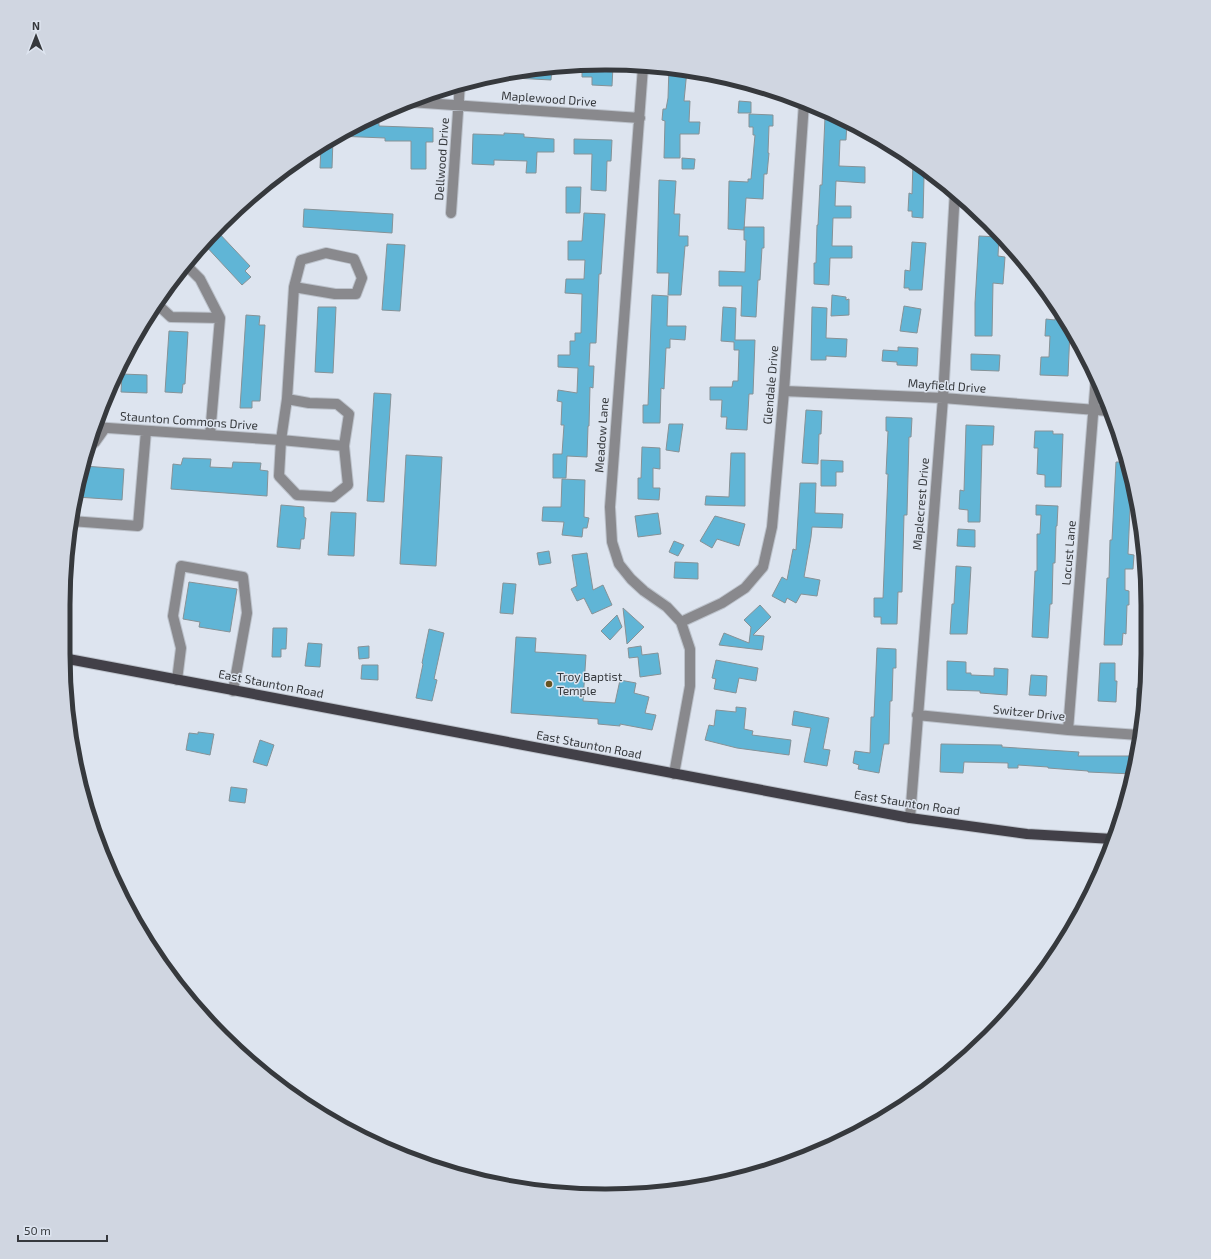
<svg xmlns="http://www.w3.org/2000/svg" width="1211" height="1259" viewBox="0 0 1211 1259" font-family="'Exo 2',sans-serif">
  <rect width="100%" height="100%" fill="#dde4ef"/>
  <path fill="#60b5d6" stroke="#869297" d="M582 65 613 66 612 86 592 85V77H582Z
    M552 67 551 80 514 78V73Z
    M669 67 687 70 684 101H690L689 122H700L699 134H680V158H664L665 121 662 120 663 109H666L668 98Z
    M739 101 751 102V113H738Z
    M749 114 773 115V126H769L768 153H769L767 174H764L763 199 746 198 744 230 728 229 729 181 748 182V179H751L755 135H753V127H749Z
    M825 117H836L847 122 846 140H840L839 166 865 167V183L836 181 835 206H851V218H833L832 246H852V258H830L829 285 814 284V263H816L817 225H818L820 185H822Z
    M360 123H379V126L433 128V142H426V169H411V141H385V138L337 136Z
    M504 133 524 134V137L554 139V152H537L536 173H526L527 161 494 160V165L472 164 473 134 504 135Z
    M333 139 332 168H320L321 147Z
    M574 139 612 140 611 161H607L606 191 591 190 592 154H574Z
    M682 158 695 159 694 169H682Z
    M913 162 935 178 924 177 923 218 912 217V211H908L909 193 912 194Z
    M659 180 676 181 674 214H680L679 236H688V246H685L681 295H668L669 273H657Z
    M566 187H581L580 213H566Z
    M304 209 393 214 392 233 303 227Z
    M584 213 605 214 601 274H599L596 343H590L589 366H594L593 388 590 387 589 426H588L587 457 567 456 566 478H553V454H562L564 425H561L562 402 557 401 558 390 577 393 578 368 558 367V355H570V341H575V333H581L582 294 565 293 566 279H584L585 260H568V241H582Z
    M744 227H764V248H762L760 280H758L756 317 741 316 742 286H719V271L745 272 746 240H744Z
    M216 230 250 266 245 271 251 277 242 285 203 243Z
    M979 236 999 237 998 256 1005 257 1003 284 993 283 992 336H975V303Z
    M912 242 926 243 922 290H909V288H904L905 270 910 271Z
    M387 244 405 245 400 311 382 310Z
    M652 295 668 296 667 326H686L685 340 670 339V348H666L664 389 661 388 660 423H643V405H648Z
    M832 295 846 297V300L849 299V315L831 316Z
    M904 306 921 309 917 333 900 331Z
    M318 307H336L333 373 315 372Z
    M723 307 736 308 735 340H755L753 394H749L747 430 726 429 727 417H721L722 400H710V387H732L733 381H738L739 350H734V342L721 341Z
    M812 307 827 308 826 338 847 339 846 357 826 356V360H811Z
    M1056 307 1070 330 1068 376 1040 375 1041 357H1049L1050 336H1045L1046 319 1055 320Z
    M246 315 260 316 259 325H265L260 401H252V408H240Z
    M169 331 188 332 185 384H183L182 393 165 392Z
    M898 347 918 348 917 366 897 365V362L882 361 883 350 898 351Z
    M971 354 1000 355 999 371 971 370Z
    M122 374 147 375V393L121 392Z
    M374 393 391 394 384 502 367 501Z
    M806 410 822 411 821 434H819L818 464 802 463Z
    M886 417 912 418 911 437H909L907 515H904L902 592H898L897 624H881V617H874V598H883L888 474H886L888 431H886Z
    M669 424H683L679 452 666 450Z
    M966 425 994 426 993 445H982L980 522H968V510L959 509 960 490 964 491Z
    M1035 431H1053V434H1063L1061 487H1045V475L1037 474 1038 448H1034Z
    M642 447 660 448V469L653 468V488H660L659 500 638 499V478H641Z
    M731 453H745V506L705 505 706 496 729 497Z
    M406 455 442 457 436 566 400 564Z
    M183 458 211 459 210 467 232 468 233 462 261 463 260 470 268 471 267 496 171 489 173 464 181 465Z
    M821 460 843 461V472H836V486H821Z
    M1116 462H1129L1133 487H1131L1128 554 1134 555 1133 569H1125V590L1129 591V605H1127L1126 634 1123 633 1122 645H1104L1107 578H1109L1110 540H1112Z
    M84 466 124 469 122 500 76 497Z
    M562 479 585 480 584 517 589 518 587 528H583L582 537 562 535 564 522 542 521 543 507H561Z
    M800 483H816L815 513 843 514 842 528 812 527 811 537 804 577 820 580 817 596 801 594 796 603 787 598 785 603 772 596 782 577 787 580 793 549 796 550Z
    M281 505 304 507V517L306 518 304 539H301L300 549 277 547Z
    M1036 505 1058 506 1057 526H1056L1055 563H1053L1052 604H1050L1048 638 1032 637 1035 571H1037V534H1040L1041 515H1036Z
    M331 512 356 513 354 556 328 555Z
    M658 513 661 534 638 537 635 516Z
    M715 516 745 524 739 546 717 539 712 548 700 541Z
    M958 529 975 530V547L957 546Z
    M674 541 684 545 678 556 669 552Z
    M549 551 551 563 539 565 537 553Z
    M587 553 593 590 603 585 612 605 592 614 584 598 577 601 571 589 577 586 572 555Z
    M675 562 698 563V579L674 578Z
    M956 566 971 567 967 634H950L952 604H954Z
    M189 582 237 589 230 632 199 627 200 622 183 619Z
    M503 583 516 584 513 614 500 613Z
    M760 605 771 617 753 635 764 636 762 650 719 645 724 633 749 643 751 627 744 620Z
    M623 608 644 627 627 644Z
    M617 615 622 627 610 640 601 631Z
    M273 628H287L286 649H281V657H272Z
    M429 629 444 633 434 679 437 680 432 701 416 698 423 664 422 663Z
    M516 637 536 638 535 652 586 655 583 701 615 703 620 680 636 683 634 693 649 697 645 713 656 715 652 730 620 724V726L598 724V719L511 713Z
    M308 643 322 644 320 667 305 666Z
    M369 646V658L359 659 358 647Z
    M641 646 642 655 658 653 661 674 640 677 638 657 629 658 628 648Z
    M877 648 896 649V668H893L892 701H890L889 744H884L879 773 858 769 859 765 853 763 855 751 870 753 871 717H874Z
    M716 660 758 668 756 681 739 678 736 693 714 689 716 679 712 678Z
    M947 661 966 662V673H971V675L994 676V668L1008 669 1007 695 980 693V691L947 690Z
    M1100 663H1115V681H1117L1116 702 1098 701Z
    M362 665H378V680L361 679Z
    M1031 675 1047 676 1046 696 1029 695Z
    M1137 688H1147L1142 721 1136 720Z
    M736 707 746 708 744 729 753 731 752 735 791 740 789 755 737 748 705 740 709 725 714 726 716 710 736 712Z
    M794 711 829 718 823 749 830 750 827 766 804 762 811 728 792 725Z
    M198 732 214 734 210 755 186 750 189 733 198 734Z
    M260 740 274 745 267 766 253 762Z
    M941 744 1002 745V747L1079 752 1078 756H1136L1133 774 1088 772V771L1048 768V767L1018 765V768H1008V763L964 762 963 773 940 772Z
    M231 787 247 789 245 803 229 801Z"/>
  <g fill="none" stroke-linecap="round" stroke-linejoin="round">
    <defs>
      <path id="minor" d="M643 67 610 507 612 542 619 564 631 579 644 591 667 607 681 622 690 649V686L674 774
        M410 102 640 118
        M451 213 460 83
        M326 253 354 259 362 278 356 294H335L294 287 301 260Z
        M157 304 171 317 220 318 200 279 186 265
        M784 391 943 398 1109 411
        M287 399 309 403 337 404 349 414 344 446 348 485 333 497 297 495 279 476 281 440 287 399 294 287
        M94 427 281 440 344 446
        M210 435 220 318
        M88 447 95 442 105 428
        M71 521 138 526 146 431
        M681 622 722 603 745 588 763 567 772 527 784 391 804 103
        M177 680 181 648 173 616 181 566 243 577 247 613 233 691
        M917 715 1068 730 1139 735
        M1068 730 1096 377
        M910 818 943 398 955 191"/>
      <path id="major" d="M63 658 910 818 1027 834 1113 839"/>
    </defs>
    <use href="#minor" stroke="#bcc2cb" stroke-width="12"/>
    <use href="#major" stroke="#bcc2cb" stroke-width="12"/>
    <use href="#minor" stroke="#89898d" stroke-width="10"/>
    <use href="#major" stroke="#424048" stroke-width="10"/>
  </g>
  <circle fill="#675322" stroke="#dde4ef" stroke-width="1.5" cx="549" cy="684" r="4"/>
  <g text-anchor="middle" stroke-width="3" stroke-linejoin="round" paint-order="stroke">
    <g font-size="12" fill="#36393d" stroke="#dde4ef">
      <text transform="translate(549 99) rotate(4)" y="4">Maplewood Drive</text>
      <text transform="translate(442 159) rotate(-86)" y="4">Dellwood Drive</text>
      <text transform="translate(771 385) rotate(-85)" y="4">Glendale Drive</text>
      <text transform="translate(947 386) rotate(4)" y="4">Mayfield Drive</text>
      <text transform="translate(189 421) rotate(4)" y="4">Staunton Commons Drive</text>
      <text transform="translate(602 435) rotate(-86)" y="4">Meadow Lane</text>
      <text transform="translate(921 504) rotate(-85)" y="4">Maplecrest Drive</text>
      <text transform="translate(1069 553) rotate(-85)" y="4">Locust Lane</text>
      <text transform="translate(271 684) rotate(11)" y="4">East Staunton Road</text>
      <text transform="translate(1029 713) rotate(6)" y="4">Switzer Drive</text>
      <text transform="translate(589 745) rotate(11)" y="4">East Staunton Road</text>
      <text transform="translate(907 803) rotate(9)" y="4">East Staunton Road</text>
    </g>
    <g font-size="12" fill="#36393d" stroke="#dde4ef" text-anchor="start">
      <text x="557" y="681">Troy Baptist<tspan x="557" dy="14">Temple</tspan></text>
    </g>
  </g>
  <path d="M0 0H1211V1259H0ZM605 70H606A535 535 0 0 1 1141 605V654A535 535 0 0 1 606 1189H605A535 535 0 0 1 70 654V605A535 535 0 0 1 605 70Z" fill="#d0d6e1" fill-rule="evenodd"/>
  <path fill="none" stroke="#36393d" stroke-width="5" d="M605 70H606A535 535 0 0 1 1141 605V654A535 535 0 0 1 606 1189H605A535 535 0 0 1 70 654V605A535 535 0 0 1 605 70Z"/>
  <g transform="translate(36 36)" stroke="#dde4ef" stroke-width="3" paint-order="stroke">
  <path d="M0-3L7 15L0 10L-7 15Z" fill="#36393d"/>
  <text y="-6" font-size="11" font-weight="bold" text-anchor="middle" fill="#36393d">N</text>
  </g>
  <path d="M18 1235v6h89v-6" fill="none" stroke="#36393d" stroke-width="2"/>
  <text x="24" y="1235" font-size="12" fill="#36393d" stroke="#dde4ef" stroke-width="3" paint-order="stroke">50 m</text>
</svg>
